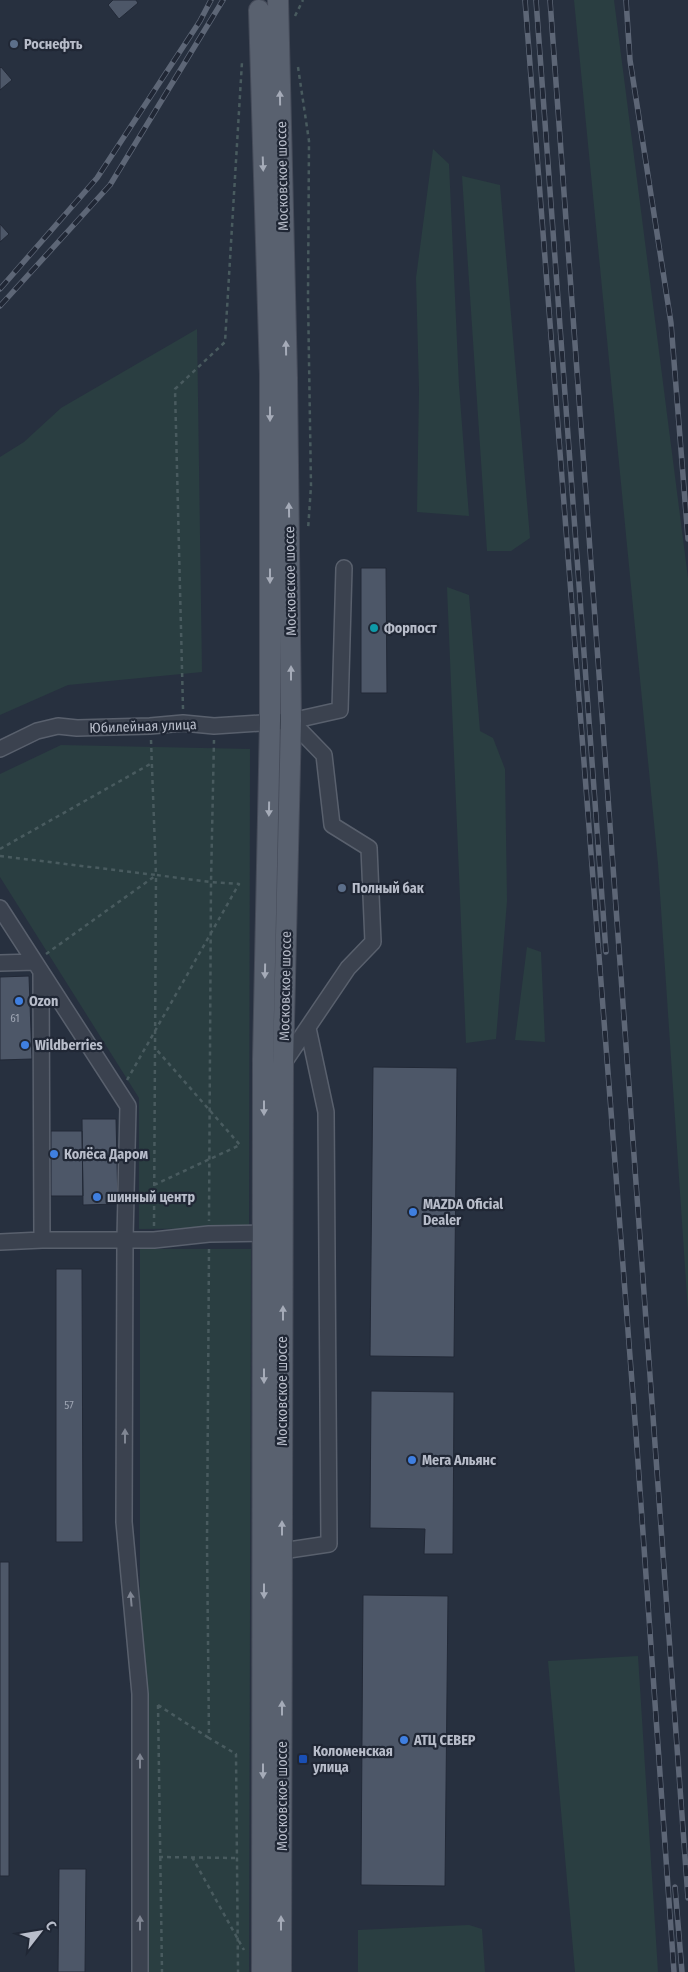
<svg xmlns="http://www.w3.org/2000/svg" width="688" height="1972" viewBox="0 0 688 1972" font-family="'Fira Sans Condensed',sans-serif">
  <rect width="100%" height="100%" fill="#27303f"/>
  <path fill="#2a3e41" d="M574 0H614L688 578V1312L658 864Z
    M433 149 449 164 459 386 469 516 417 512 419 389 416 278Z
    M462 176 500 185 530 538 511 551H487Z
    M197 329 202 672 68 685 0 715V457L24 442 61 408Z
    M447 587 469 595 480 731 493 738 505 769 507 901 496 1039 466 1043Z
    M61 745 250 749 249 1228 139 1229V1098L0 877V774Z
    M527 947 541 952 545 1042 515 1040Z
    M140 1249H251L249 1972H140Z
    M638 1656 658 1972H575L548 1661Z
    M469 1925 482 1929 485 1972H358V1930Z"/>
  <path fill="#4d5768" stroke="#222937" d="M113 0H136L138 3 119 19 108 5Z
    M1 67 12 80 0 90V68Z
    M0 224 9 234 0 242Z
    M361 568H386L387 693H361Z
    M29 976 32 1059 0 1060V977Z
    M373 1067 457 1068 454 1357 370 1356Z
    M82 1119H116L118 1204 83 1205Z
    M51 1131H82L83 1196H51Z
    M56 1269H82L83 1542H56Z
    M371 1391 454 1392 453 1554H424L425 1529 370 1528Z
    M0 1562H9V1876H0Z
    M363 1595 448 1596 445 1886 361 1885Z
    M59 1869H86L85 1972H58Z"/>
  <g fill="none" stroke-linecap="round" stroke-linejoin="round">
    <defs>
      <path id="minor" d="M0 749 37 731 58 726 77 728 150 726 183 723 214 726 291 721 340 710 344 568
        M0 908 128 1106 125 1239 124 1522 140 1694V1972
        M0 963 35 962
        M41 972 42 1240
        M283 1064 348 968 373 942 369 848 332 825 324 755 291 721
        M0 1242 42 1240H154L209 1234 264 1233
        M282 1551 329 1544 326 1112 308 1028"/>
      <path id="major" d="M278 0 287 378 291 721 283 1064 281 1972
        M259 10 270 375V721L263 1059 262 1972"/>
    </defs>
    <use href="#minor" stroke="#59606d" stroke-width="18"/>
    <use href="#major" stroke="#454b59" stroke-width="22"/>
    <path stroke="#495b5f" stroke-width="2.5" stroke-dasharray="4 4" stroke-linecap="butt" d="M295 16 303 0
      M298 67 309 141 308 298 311 486 308 530
      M183 709 175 389 225 342 242 62
      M151 740 156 875 211 882 209 1221
      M0 849 152 763
      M0 856 156 875
      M46 954 155 876
      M127 1080 239 884 211 882 214 740
      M154 1185 240 1145 156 1049
      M154 1226 156 875
      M209 1249 207 1543 209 1738 236 1754 238 1972
      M158 1705 162 1972
      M158 1705 209 1738
      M159 1857 236 1858
      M192 1857 244 1950"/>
    <use href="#minor" stroke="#3b424f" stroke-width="15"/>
    <use href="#major" stroke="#59616f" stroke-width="20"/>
    <defs>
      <path id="rail" d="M525 0 636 1434 674 1972
        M536 0 606 952
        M550 0 688 1898
        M626 0 630 60 671 323 688 539
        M0 289 97 178 200 21 211 0
        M0 306 110 185 223 0
        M675 1887 682 1972"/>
    </defs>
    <use href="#rail" stroke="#5d6676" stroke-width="5.5"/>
    <use href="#rail" stroke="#202735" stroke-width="4" stroke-dasharray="11" stroke-linecap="butt"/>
  </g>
  <defs><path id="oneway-solid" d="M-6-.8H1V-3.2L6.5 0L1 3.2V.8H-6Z" transform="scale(1.25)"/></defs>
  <g fill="#a5abb8">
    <use href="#oneway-solid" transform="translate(280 98) rotate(-91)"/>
    <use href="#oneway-solid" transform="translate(263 164) rotate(88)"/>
    <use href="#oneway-solid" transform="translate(286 348) rotate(-91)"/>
    <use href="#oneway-solid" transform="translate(270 414) rotate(90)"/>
    <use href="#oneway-solid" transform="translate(289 510) rotate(-91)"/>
    <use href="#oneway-solid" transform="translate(270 576) rotate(90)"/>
    <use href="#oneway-solid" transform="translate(291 673) rotate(-90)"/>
    <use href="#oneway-solid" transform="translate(269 809) rotate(91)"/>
    <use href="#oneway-solid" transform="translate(265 971) rotate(91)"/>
    <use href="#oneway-solid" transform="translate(264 1108) rotate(90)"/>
    <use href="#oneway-solid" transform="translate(283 1313) rotate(-90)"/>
    <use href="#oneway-solid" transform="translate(264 1376) rotate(90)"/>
    <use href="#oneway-solid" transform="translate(282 1528) rotate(-90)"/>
    <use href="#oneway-solid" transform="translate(264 1591) rotate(90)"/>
    <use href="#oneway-solid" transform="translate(282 1708) rotate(-90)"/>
    <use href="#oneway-solid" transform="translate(263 1771) rotate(90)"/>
    <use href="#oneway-solid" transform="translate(281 1923) rotate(-90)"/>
  </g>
  <g fill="#808693">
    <use href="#oneway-solid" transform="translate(125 1436) rotate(-90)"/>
    <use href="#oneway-solid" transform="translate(131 1599) rotate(-95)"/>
    <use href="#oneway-solid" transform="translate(140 1761) rotate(-90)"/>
    <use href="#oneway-solid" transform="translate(140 1923) rotate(-90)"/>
  </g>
  <g fill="#5c6f8a" stroke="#202735" stroke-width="2">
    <circle cx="14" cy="44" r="5"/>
    <circle cx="342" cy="888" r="5"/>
  </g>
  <circle fill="#0f9aa8" stroke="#202735" stroke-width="2" cx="374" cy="628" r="5"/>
  <g fill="#3f7fe0" stroke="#202735" stroke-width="2">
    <circle cx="19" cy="1001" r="5"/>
    <circle cx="25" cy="1045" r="5"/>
    <circle cx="54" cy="1154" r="5"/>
    <circle cx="97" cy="1197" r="5"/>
    <circle cx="413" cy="1212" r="5"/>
    <circle cx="412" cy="1460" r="5"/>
    <circle cx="404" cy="1740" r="5"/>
  </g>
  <rect fill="#1a4fb4" stroke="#202735" stroke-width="2" x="298" y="1754" width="10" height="10" rx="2.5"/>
  <g text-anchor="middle" stroke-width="4.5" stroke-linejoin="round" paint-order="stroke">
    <g font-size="11" fill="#9da4b2">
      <text x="15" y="1022">61</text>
      <text x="69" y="1409">57</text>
    </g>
    <g font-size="14" font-weight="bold" fill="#b8bdca" stroke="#202735" text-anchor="start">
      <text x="24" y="49">Роснефть</text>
      <text x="384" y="633">Форпост</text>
      <text x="352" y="893">Полный бак</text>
      <text x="29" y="1006">Ozon</text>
      <text x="35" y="1050">Wildberries</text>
      <text x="64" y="1159">Колёса Даром</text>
      <text x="107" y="1202">шинный центр</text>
      <text x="423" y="1209">MAZDA Oficial<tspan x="423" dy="16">Dealer</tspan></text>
      <text x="422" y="1465">Мега Альянс</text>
      <text x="414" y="1745">АТЦ СЕВЕР</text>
      <text x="313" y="1756">Коломенская<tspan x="313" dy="16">улица</tspan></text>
    </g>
    <g font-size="14" fill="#b8bdca" stroke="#202735">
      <text transform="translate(282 176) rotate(-91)" y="5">Московское шоссе</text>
      <text transform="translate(290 581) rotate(-91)" y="5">Московское шоссе</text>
      <text transform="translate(143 726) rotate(-2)" y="5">Юбилейная улица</text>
      <text transform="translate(285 986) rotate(-89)" y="5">Московское шоссе</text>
      <text transform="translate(282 1391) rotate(-90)" y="5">Московское шоссе</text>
      <text transform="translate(282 1796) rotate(-90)" y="5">Московское шоссе</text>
    </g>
  </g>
  <g transform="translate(40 1932) rotate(59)" stroke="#202735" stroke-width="4" paint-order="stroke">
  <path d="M0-4L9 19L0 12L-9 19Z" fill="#b8bdca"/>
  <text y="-8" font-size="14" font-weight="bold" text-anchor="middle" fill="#b8bdca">С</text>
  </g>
</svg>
